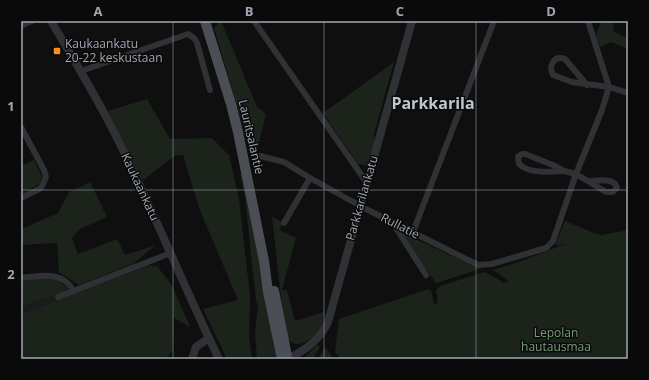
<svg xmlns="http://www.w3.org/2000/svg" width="649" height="380" viewBox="0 0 649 380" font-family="'Open Sans',sans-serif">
  <rect width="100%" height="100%" fill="#0f0f10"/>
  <path fill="#1b1b1d" d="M134 263 157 266 138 269 21 314V307L69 290Z"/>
  <path fill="#1b231b" d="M221 21 257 107 266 114 257 152 250 150 214 28Z
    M601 21H613L614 32 628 38V49L611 42 600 47 596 35Z
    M394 62 374 134 375 140 368 166 358 164 323 113Z
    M147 99 170 139 212 138 229 155 239 199 250 296 249 338 252 359H227L203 309 238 300 199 208 183 155H176L142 181 108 111Z
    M34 160 42 177 39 184 21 194V166Z
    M240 174 243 175 278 359H257L255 332 258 307 256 300 245 198Z
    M90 182 107 217 80 229 72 238 78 254 117 239 125 255 156 245 134 263 79 285 59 272 57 243 21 245V229L58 213 69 192Z
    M272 216 283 223 279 230 296 238 282 290H287L295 321 324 312C323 317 323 323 321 327 317 336 298 351 289 340 286 336 286 328 285 323 279 288 276 252 272 216Z
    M565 221 594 233 601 235 628 230V359H341L335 352 339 319 428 289 431 290 434 304 438 303 436 291 440 286 485 272 498 279 503 283 509 281 493 270 524 260 565 244 555 246Z
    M399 231 473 266 480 269 436 283Z
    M157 266 171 284 190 326H188L174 318 173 350 166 359H21V314L139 269Z
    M52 277 62 283 69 290 21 307V281Z
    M317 345 320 347 313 359H303Z
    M325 347 333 358V359H318Z"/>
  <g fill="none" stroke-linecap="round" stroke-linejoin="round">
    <path stroke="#303135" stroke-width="6" d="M254 21 367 183
      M21 26 32 21
      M81 71 188 34 194 38 197 43 210 90
      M587 85 565 59C554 55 548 66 553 75L572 82 609 87 628 93
      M21 127 44 170 46 177 41 188 21 198
      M260 156 284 162 310 178 366 209 478 265 492 264 546 248 553 241 576 174 602 110 609 87 588 21
      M564 171C551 172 529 174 519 164L518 157 522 154H525L553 165 564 171 576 174 606 192H613L617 188C615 177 597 181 588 181
      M284 223 310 178
      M397 224 396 228 426 275
      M413 232 494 21
      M21 278C42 276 61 270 74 291
      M58 297 171 253"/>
    <path stroke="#303135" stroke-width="8" d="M51 21C74 60 98 99 118 140 154 212 184 287 219 359
      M192 359 196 347 209 338
      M288 359C305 350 320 340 328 322L412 21"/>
    <path stroke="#4b4f55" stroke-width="10" d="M205 21 231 104 238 132 264 261 268 292 282 359
      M274 291 287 356"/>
  </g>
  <path fill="none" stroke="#9fa8b2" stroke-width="1" stroke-opacity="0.55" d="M173 21V359M324 21V359M476 21V359M21 190H628"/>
  <rect fill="#fb8d1c" stroke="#0a0a0b" stroke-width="1.5" x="53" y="47" width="8" height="8" rx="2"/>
  <g text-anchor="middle" stroke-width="3" stroke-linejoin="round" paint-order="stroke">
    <g font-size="12" fill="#9fa8b2" stroke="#0a0a0b" text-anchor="start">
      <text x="65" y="48">Kaukaankatu<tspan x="65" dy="14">20-22 keskustaan</tspan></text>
    </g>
    <g font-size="12" fill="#9fa8b2" stroke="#0a0a0b">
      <text transform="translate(251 137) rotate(77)" y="4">Lauritsalantie</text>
      <text transform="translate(140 187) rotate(65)" y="4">Kaukaankatu</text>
      <text transform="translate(362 198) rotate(-74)" y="4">Parkkarilankatu</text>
      <text transform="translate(400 226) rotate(27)" y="4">Rullatie</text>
    </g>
    <g font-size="12" fill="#789f74" stroke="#0a0a0b">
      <text x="556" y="337">Lepolan<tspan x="556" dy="14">hautausmaa</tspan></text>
    </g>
    <g font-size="16" font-weight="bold" fill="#c0c6ce" stroke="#0a0a0b">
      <text x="433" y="109">Parkkarila</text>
    </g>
  </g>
  <rect width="649" height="380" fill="none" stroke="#0a0a0b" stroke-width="44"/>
  <rect x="22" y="22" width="605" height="336" fill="none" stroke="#9fa8b2" stroke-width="1.5"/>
  <g font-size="13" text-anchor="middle" font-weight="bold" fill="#9fa8b2">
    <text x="98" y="16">A</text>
    <text x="249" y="16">B</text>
    <text x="400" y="16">C</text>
    <text x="551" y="16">D</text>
    <text x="11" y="111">1</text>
    <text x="11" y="279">2</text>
  </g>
</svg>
